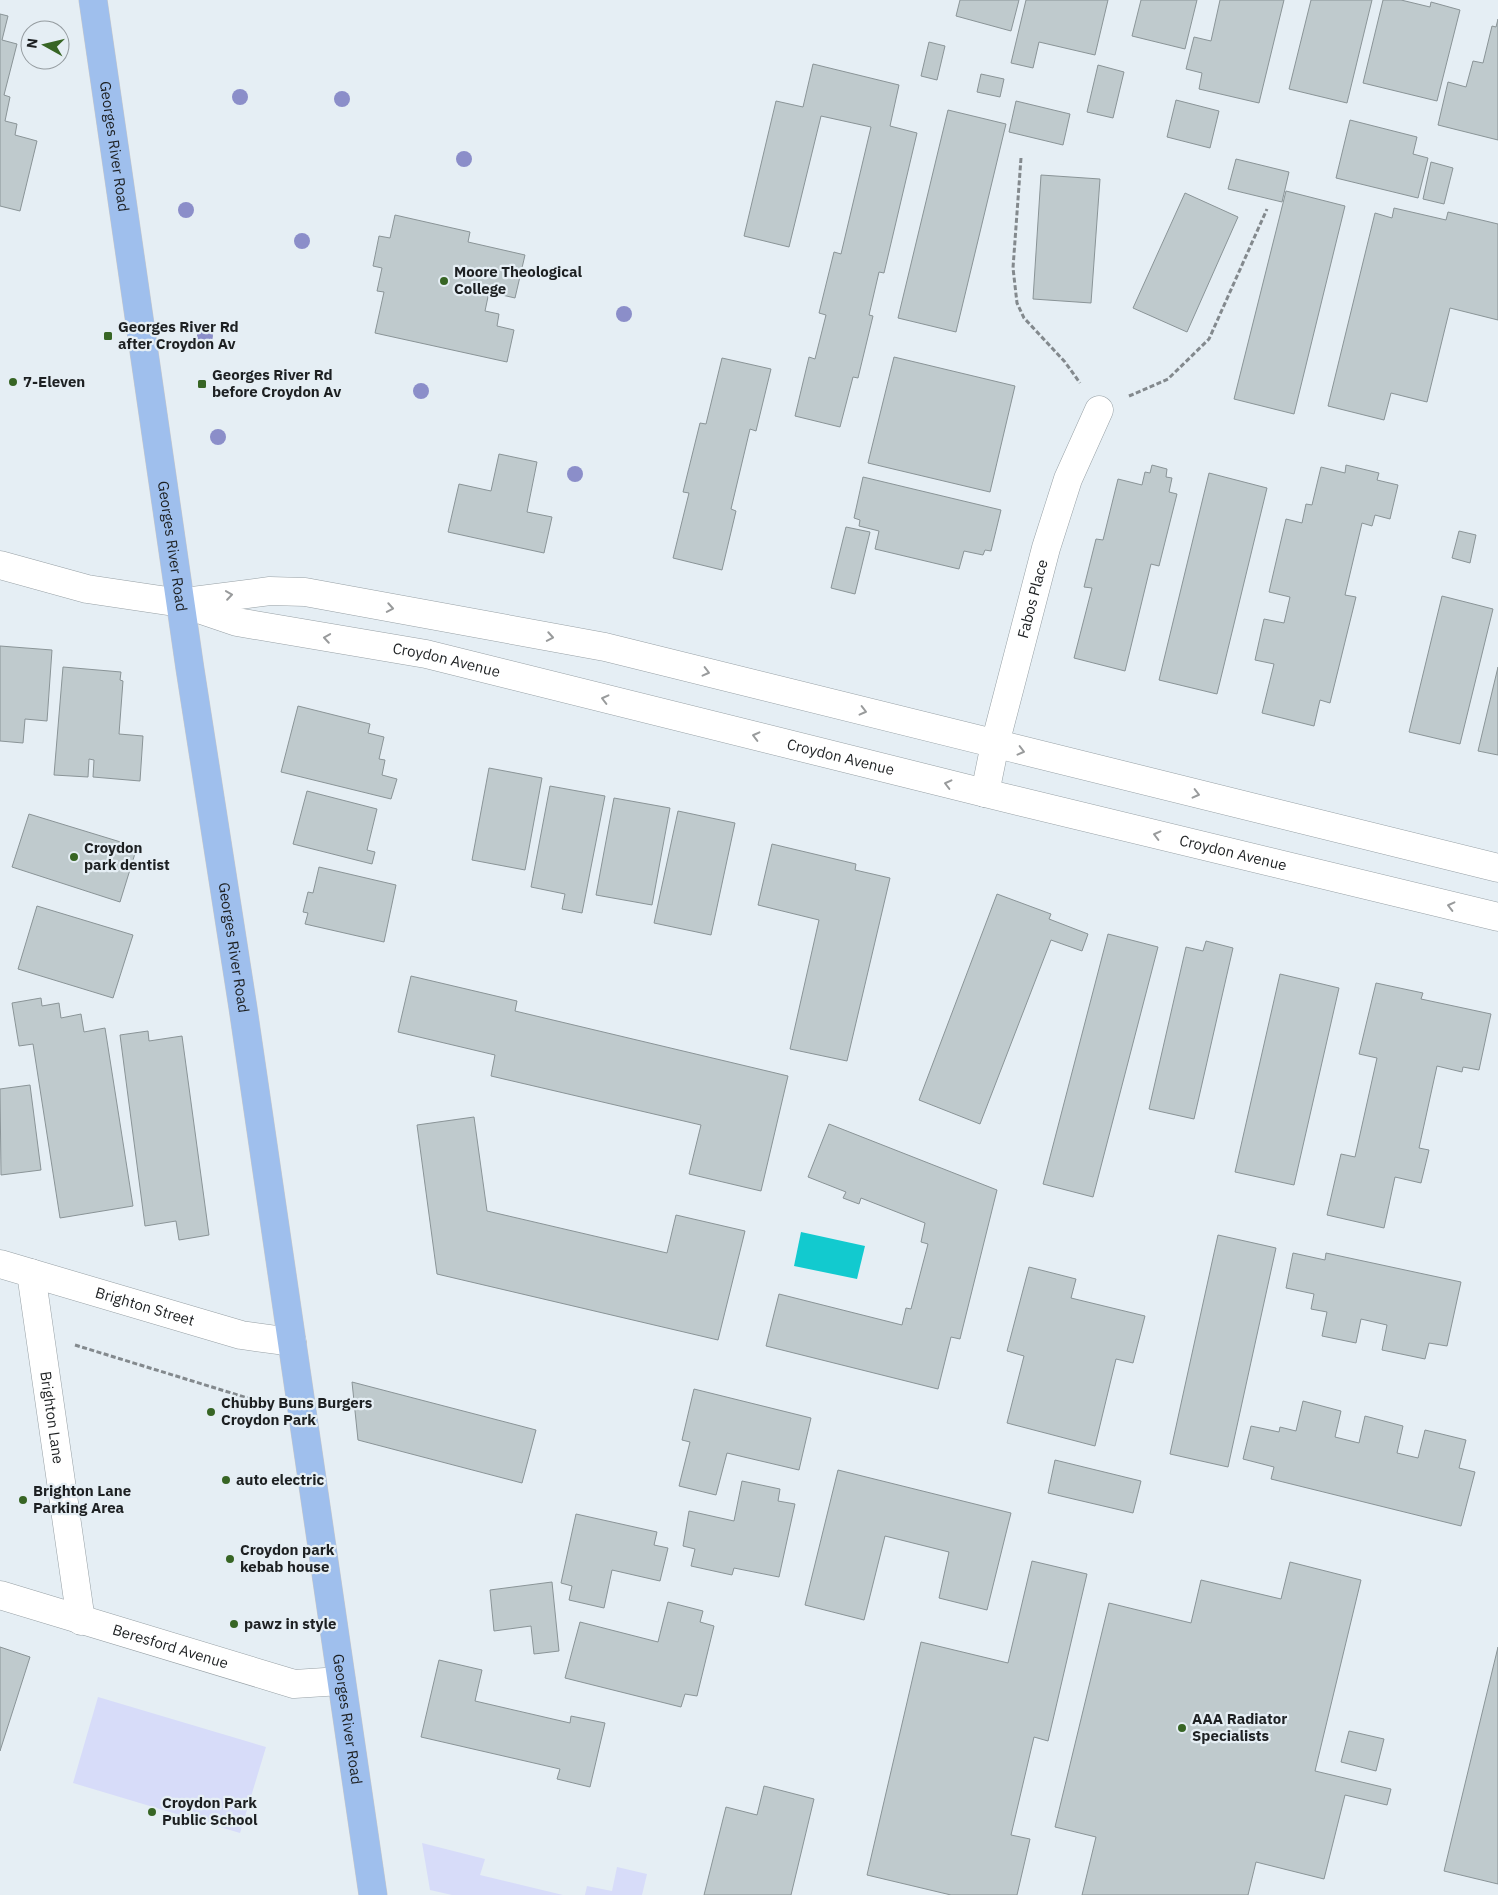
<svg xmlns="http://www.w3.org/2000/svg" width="1498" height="1895" viewBox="0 0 1498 1895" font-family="'IBM Plex Sans',sans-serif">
  <rect width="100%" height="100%" fill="#e5eef4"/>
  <path fill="#d7dcf9" d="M98 1697 266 1747 240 1833 73 1783Z
    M422 1843 485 1859 480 1875 563 1895H452L430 1890Z
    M617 1867 647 1874 642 1895H585L587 1886 612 1891Z"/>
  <path fill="#12cacf" d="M801 1232 865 1246 857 1279 794 1266Z"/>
  <path fill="#bfcacd" stroke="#8a9497" d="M960 0H1019L1011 31 956 16Z
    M1026 0H1108L1095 55 1039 42 1033 68 1011 63Z
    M1141 0H1197L1185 49 1132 36Z
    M1220 0H1284L1259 103 1199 89 1202 73 1186 69 1194 37 1211 41Z
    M1311 0H1372L1347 103 1289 89Z
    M1383 0H1401L1430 7 1431 2 1460 10 1437 101 1363 83Z
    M0 14 8 16 2 40 17 44 4 95 10 97 5 121 17 124 15 135 37 141 20 211 0 206Z
    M1498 19V140L1438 125 1448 82 1466 87 1473 61 1483 63 1492 26 1496 27Z
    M929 42 945 46 937 80 921 76Z
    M813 64 899 85 890 126 917 133 884 273 879 272 869 315 873 316 858 378 853 377 840 427 795 416 809 357 815 359 826 315 819 313 834 252 841 254 871 127 821 116 789 247 744 236 776 101 803 107Z
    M1098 65 1124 72 1113 118 1087 112Z
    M981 74 1004 79 1000 97 977 92Z
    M1176 100 1219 111 1210 148 1167 137Z
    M1016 101 1070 114 1063 145 1009 132Z
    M948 110 1006 124 956 332 898 318Z
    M1350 120 1417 137 1413 154 1428 158 1418 198 1336 178Z
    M1236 159 1289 172 1282 202 1228 189Z
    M1431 162 1453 168 1444 204 1423 199Z
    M1041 175 1100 179 1091 303 1033 299Z
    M1286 191 1345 206 1294 414 1234 399Z
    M1185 193 1238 217 1187 332 1133 308Z
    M1394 208 1446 220 1448 212 1498 224V320L1450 308 1427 402 1391 393 1384 420 1328 406 1375 213 1392 218Z
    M395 215 470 232 468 242 525 255 515 298 489 292 485 311 499 314 497 326 514 330 507 362 375 333 384 292 377 291 382 268 373 266 379 236 390 238Z
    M894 357 1015 386 990 492 868 463Z
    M722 358 771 369 756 431 750 429 731 509 736 511 722 570 673 558 689 493 683 492 700 423 706 424Z
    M499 454 537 462 527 512 552 517 544 553 448 532 459 484 491 491Z
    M1152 465 1167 469 1166 477 1172 478 1169 492 1177 494 1159 566 1151 564 1125 671 1074 658 1092 588 1084 587 1096 539 1103 540 1118 479 1142 485 1145 472 1150 473Z
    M1346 465 1379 473 1377 480 1398 485 1390 519 1375 515 1372 526 1362 523 1345 595 1356 597 1330 703 1320 700 1314 726 1262 713 1274 664 1255 660 1264 619 1284 623 1290 597 1269 592 1286 519 1302 523 1306 504 1312 505 1321 467 1345 473Z
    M1209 473 1267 488 1217 694 1159 680Z
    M863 477 1001 510 991 551 985 550 983 555 964 551 959 569 875 549 879 531 859 526 860 520 854 518Z
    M846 527 870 532 855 594 831 588Z
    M1459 531 1476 535 1470 563 1452 558Z
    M1442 596 1493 609 1460 744 1409 732Z
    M0 646 52 650 47 721 25 719 23 743 0 741Z
    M63 667 121 672 120 680 123 681 119 734 143 736 140 781 93 777 94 760 89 759 88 777 54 775Z
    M1498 667V755L1478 751Z
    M298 706 370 724 368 733 384 737 379 759 385 760 382 775 397 779 391 799 281 772Z
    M489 768 542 778 525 870 472 860Z
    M550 786 605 796 582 913 562 909 565 894 531 887Z
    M307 791 377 809 367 850 375 852 372 864 293 844Z
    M614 798 670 808 652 905 596 895Z
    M678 811 735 823 711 935 654 923Z
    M29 814 137 847 120 902 12 867Z
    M772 844 856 864 855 870 890 878 847 1061 790 1049 819 920 758 905Z
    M319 867 396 885 384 942 305 924 308 913 303 912 308 892 313 893Z
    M997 894 1051 914 1049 919 1088 934 1082 951 1051 940 980 1124 919 1100Z
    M37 906 133 935 113 998 18 969Z
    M1108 934 1158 947 1093 1197 1043 1184Z
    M1206 941 1233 948 1194 1119 1149 1109 1186 947 1203 951Z
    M1280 974 1339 988 1294 1185 1235 1172Z
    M411 976 517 1001 515 1011 788 1076 761 1191 689 1174 701 1125 491 1076 495 1055 398 1032Z
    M1376 983 1423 993 1421 999 1491 1014 1479 1070 1463 1067 1462 1072 1437 1066 1419 1148 1429 1150 1421 1183 1395 1177 1384 1228 1327 1215 1341 1154 1355 1157 1377 1058 1359 1054Z
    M41 998 42 1006 59 1003 61 1018 81 1014 84 1032 105 1028 133 1206 60 1218 33 1044 19 1046 12 1003Z
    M148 1031 149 1041 182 1036 209 1235 179 1240 176 1221 145 1226 120 1035Z
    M30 1085 41 1170 1 1175 0 1089Z
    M474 1117 487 1211 667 1253 676 1215 745 1231 718 1340 437 1274 417 1125Z
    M829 1124 997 1190 960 1339 951 1337 938 1389 766 1346 779 1294 902 1325 906 1308 911 1309 928 1244 921 1242 925 1223 861 1198 859 1204 843 1198 846 1192 808 1177Z
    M1218 1235 1276 1248 1228 1467 1170 1454Z
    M1293 1253 1325 1260 1326 1253 1461 1282 1447 1346 1429 1343 1425 1359 1382 1350 1387 1325 1361 1319 1356 1343 1322 1336 1327 1312 1311 1309 1314 1294 1286 1288Z
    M1029 1267 1076 1279 1071 1298 1145 1316 1133 1363 1116 1359 1095 1446 1007 1423 1024 1356 1007 1351Z
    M352 1382 536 1430 522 1483 358 1440Z
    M694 1389 811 1418 799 1470 727 1453 716 1495 679 1486 690 1442 682 1440Z
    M1303 1401 1341 1411 1335 1437 1359 1443 1365 1416 1403 1426 1397 1453 1418 1458 1425 1430 1466 1440 1459 1468 1475 1472 1461 1526 1271 1479 1274 1467 1243 1459 1251 1426 1279 1432 1280 1427 1296 1431Z
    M1055 1460 1141 1481 1133 1513 1048 1493Z
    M838 1470 1011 1513 987 1610 939 1598 949 1552 885 1536 864 1620 805 1605Z
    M742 1481 780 1489 778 1501 795 1504 779 1577 734 1568 732 1575 691 1566 695 1549 683 1546 689 1511 734 1521Z
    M576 1514 657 1532 654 1545 668 1548 660 1581 612 1570 604 1608 569 1600 572 1586 561 1583Z
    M1032 1561 1087 1574 1048 1741 1034 1737 1011 1835 1030 1839 1017 1895H951L867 1875 921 1642 1008 1663Z
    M1290 1562 1361 1580 1315 1771 1391 1789 1387 1805 1345 1795 1324 1879 1256 1862 1248 1895H1082L1096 1837 1055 1827 1109 1603 1191 1623 1201 1580 1281 1599Z
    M552 1582 559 1651 534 1654 531 1626 494 1631 490 1590Z
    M668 1602 703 1611 700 1622 714 1626 697 1696 685 1694 681 1707 565 1678 580 1622 658 1642Z
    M0 1647 30 1657 0 1751Z
    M1498 1647V1884L1444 1871Z
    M439 1660 482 1670 475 1701 570 1723 571 1716 605 1723 590 1787 557 1779 560 1769 421 1737Z
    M1349 1731 1384 1739 1376 1771 1341 1762Z
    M764 1786 814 1799 791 1895H704L726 1807 757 1815Z"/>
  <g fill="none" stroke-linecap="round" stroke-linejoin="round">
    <defs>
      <g id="street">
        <path d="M185 602 270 591 305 592 605 647 1498 868"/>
        <path id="s1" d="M181 603 237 622 426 654 985 793 1498 917"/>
        <path id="s2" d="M985 793 995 744 1046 548 1068 479 1099 410"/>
        <path id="s3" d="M0 1264 241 1335 292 1342"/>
        <path id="s4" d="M31 1273 81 1621"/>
        <path id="s5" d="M0 1595 294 1684 341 1681"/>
      </g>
      <path id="secondary" d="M0 565 87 589 181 603"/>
      <g id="primary">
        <path id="s6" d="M93 0 190 669 243 1008 373 1895"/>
      </g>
    </defs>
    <use href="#street" stroke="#97a0a5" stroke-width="29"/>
    <use href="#secondary" stroke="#97a0a5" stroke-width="29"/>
    <use href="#primary" stroke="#c9c9ca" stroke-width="29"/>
    <path stroke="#83898d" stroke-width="3" stroke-dasharray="5 2.5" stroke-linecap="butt" d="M1021 158 1013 268 1017 303 1024 318 1065 362 1080 383
      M1129 396 1168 379 1209 339 1267 209
      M75 1345 251 1399"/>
    <use href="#street" stroke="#fff" stroke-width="28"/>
    <use href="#secondary" stroke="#fff" stroke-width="28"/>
    <use href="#primary" stroke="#9fbfed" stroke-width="28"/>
  </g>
  <g fill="#8b8ec9">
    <circle cx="240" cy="97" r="8"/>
    <circle cx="342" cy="99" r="8"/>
    <circle cx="464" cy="159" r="8"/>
    <circle cx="186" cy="210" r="8"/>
    <circle cx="302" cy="241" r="8"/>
    <circle cx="624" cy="314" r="8"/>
    <circle cx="205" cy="336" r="8"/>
    <circle cx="421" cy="391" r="8"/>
    <circle cx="218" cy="437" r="8"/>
    <circle cx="575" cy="474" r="8"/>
  </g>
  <defs><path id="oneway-chevron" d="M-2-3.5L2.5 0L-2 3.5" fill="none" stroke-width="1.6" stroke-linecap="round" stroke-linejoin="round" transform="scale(1.25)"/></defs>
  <g stroke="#999b9c">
    <use href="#oneway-chevron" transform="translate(229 595) rotate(-8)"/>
    <use href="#oneway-chevron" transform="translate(390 608) rotate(10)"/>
    <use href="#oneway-chevron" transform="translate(550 637) rotate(10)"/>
    <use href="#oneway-chevron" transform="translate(327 638) rotate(-171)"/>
    <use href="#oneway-chevron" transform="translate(706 672) rotate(14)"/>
    <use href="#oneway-chevron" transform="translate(605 699) rotate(-166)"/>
    <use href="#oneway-chevron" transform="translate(863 711) rotate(14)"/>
    <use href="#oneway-chevron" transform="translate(756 736) rotate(-166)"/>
    <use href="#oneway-chevron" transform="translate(1021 751) rotate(14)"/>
    <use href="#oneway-chevron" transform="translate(948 784) rotate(-166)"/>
    <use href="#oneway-chevron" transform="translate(1196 794) rotate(14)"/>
    <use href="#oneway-chevron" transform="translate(1157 835) rotate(-166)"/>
    <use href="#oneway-chevron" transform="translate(1451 906) rotate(-166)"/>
  </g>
  <g fill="#376524" stroke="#e5eef4" stroke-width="2">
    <circle cx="444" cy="281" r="5"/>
    <rect x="103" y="331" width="10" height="10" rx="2.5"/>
    <circle cx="13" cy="382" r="5"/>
    <rect x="197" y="379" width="10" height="10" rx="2.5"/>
    <circle cx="74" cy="857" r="5"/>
    <circle cx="211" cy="1412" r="5"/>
    <circle cx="226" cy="1480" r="5"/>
    <circle cx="23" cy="1500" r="5"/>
    <circle cx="230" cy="1559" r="5"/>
    <circle cx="234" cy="1624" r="5"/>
    <circle cx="1182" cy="1728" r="5"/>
    <circle cx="152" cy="1812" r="5"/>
  </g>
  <g text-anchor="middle" stroke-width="4.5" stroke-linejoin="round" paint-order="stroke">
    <g font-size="15" fill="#1d2022" stroke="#e5eef4">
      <text dy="5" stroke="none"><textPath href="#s6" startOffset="148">Georges River Road</textPath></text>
      <text dy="5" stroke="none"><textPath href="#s6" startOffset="552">Georges River Road</textPath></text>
      <text dy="5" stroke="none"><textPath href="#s2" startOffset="200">Fabos Place</textPath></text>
      <text dy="5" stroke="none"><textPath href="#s1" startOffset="272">Croydon Avenue</textPath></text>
      <text dy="5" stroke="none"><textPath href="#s1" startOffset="678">Croydon Avenue</textPath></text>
      <text dy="5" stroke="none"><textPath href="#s1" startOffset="1082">Croydon Avenue</textPath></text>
      <text dy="5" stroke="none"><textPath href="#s6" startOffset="958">Georges River Road</textPath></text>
      <text dy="5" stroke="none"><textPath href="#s3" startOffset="151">Brighton Street</textPath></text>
      <text dy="5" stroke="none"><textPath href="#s4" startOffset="146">Brighton Lane</textPath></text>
      <text dy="5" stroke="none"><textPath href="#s5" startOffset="178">Beresford Avenue</textPath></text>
      <text dy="5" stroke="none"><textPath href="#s6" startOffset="1738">Georges River Road</textPath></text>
    </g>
    <g font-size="15" font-weight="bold" fill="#1d2022" stroke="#e5eef4" text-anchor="start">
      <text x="454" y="277">Moore Theological<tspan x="454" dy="17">College</tspan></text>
      <text x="118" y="332">Georges River Rd<tspan x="118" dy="17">after Croydon Av</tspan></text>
      <text x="212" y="380">Georges River Rd<tspan x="212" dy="17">before Croydon Av</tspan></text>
      <text x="23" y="387">7-Eleven</text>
      <text x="84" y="853">Croydon<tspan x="84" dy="17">park dentist</tspan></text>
      <text x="221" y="1408">Chubby Buns Burgers<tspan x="221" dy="17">Croydon Park</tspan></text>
      <text x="236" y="1485">auto electric</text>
      <text x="33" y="1496">Brighton Lane<tspan x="33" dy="17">Parking Area</tspan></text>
      <text x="240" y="1555">Croydon park<tspan x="240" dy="17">kebab house</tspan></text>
      <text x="244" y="1629">pawz in style</text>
      <text x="1192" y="1724">AAA Radiator<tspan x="1192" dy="17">Specialists</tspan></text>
      <text x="162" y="1808">Croydon Park<tspan x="162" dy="17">Public School</tspan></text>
    </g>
  </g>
  <g transform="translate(45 45) rotate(278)"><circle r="24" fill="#e5eef4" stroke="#959ca0"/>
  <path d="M0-4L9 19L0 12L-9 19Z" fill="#376524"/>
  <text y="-8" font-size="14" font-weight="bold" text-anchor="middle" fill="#1d2022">N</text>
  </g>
</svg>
